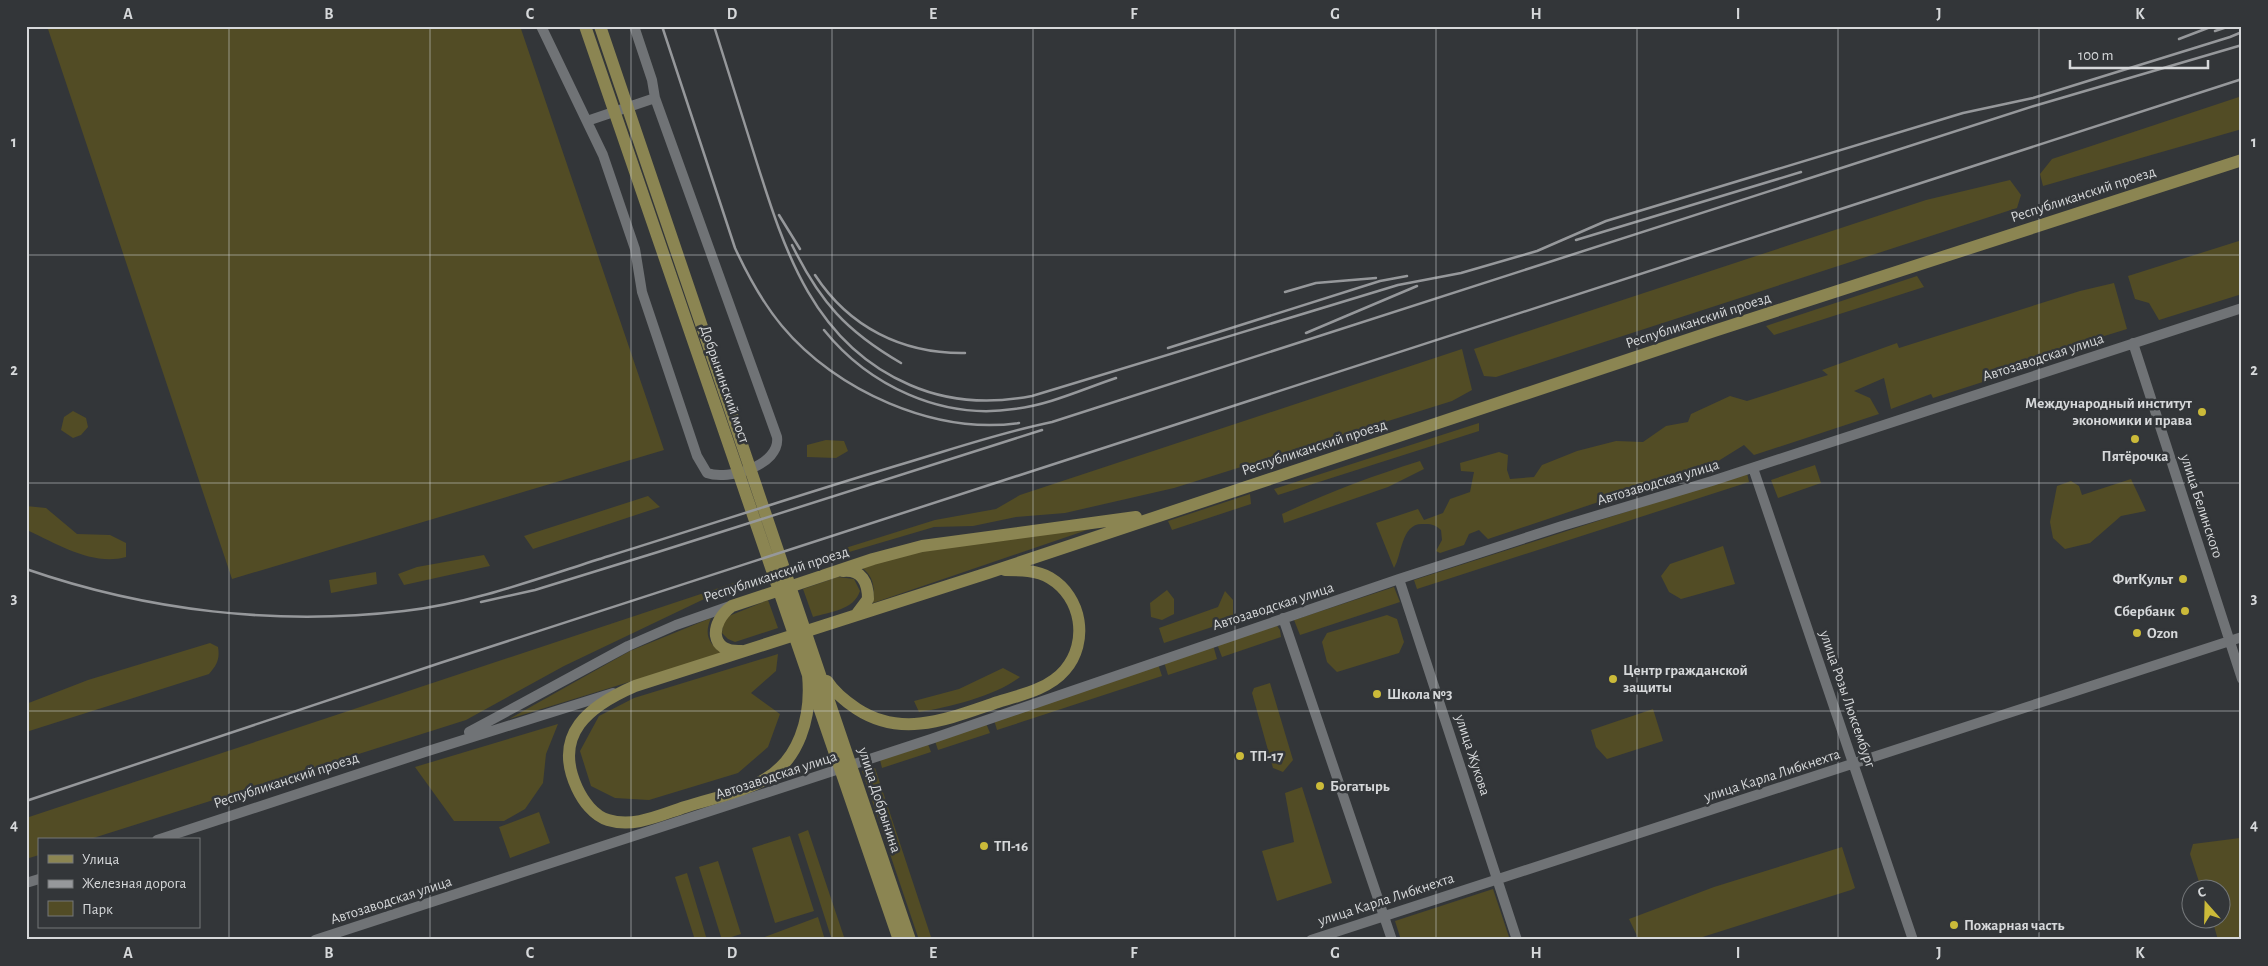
<svg xmlns="http://www.w3.org/2000/svg" width="2268" height="966" viewBox="0 0 2268 966" font-family="'Alegreya Sans',sans-serif">
  <rect width="100%" height="100%" fill="#333639"/>
  <path fill="#524c25" d="M47 26H520L664 450 232 579Z
    M2242 96V129L2043 186 2040 174 2052 159Z
    M2010 180 2021 195 2017 208 1496 377 1484 376 1474 349 1926 200Z
    M2242 240V294L2159 320 2149 303 2135 299 2128 276Z
    M1917 276 1924 287 1774 335 1766 326Z
    M2114 283 2127 329 2046 354 2048 361 1933 398 1931 394 1891 409 1884 378 1854 391 1870 398 1879 414 1754 455 1744 445 1715 463 1488 539 1479 530 1469 534 1464 545 1440 553 1436 551 1442 540 1441 530C1434 524 1431 524 1422 524 1401 524 1402 555 1394 568L1376 523 1418 509 1424 520 1443 513 1450 499 1470 492 1474 472 1461 471 1460 463 1499 452 1508 455 1507 470 1510 479 1534 477 1542 465 1577 451 1616 441 1643 442 1666 426 1688 422 1691 414 1730 396 1747 401 1828 375 1822 370 1897 343 1899 348 2080 291Z
    M1462 349 1472 390 1452 401 1174 488 1065 513 1016 517 973 526 934 527 805 565 807 560 935 520 996 509 1020 495Z
    M73 411 86 418 88 427 81 435 73 438 61 430 64 417Z
    M1479 423V431L1278 495 1274 489Z
    M826 440 844 441 848 451 836 458 807 457V445Z
    M1420 461 1424 469 1388 487 1284 523 1282 514C1327 493 1372 476 1420 461Z
    M1815 465 1821 483 1778 498 1771 480Z
    M1747 473 1749 482 1417 589 1414 580Z
    M2131 479 2146 511 2121 516 2090 543 2065 549 2053 538 2050 522 2057 486 2071 481 2079 486 2082 495Z
    M1250 494 1251 504 1172 530 1168 521Z
    M648 496 660 507 533 549 524 536Z
    M26 506 46 508 77 534 110 535 126 543V557C93 566 59 545 29 531L26 523Z
    M1093 528 873 603C875 588 874 576 861 567L946 545Z
    M1723 546 1735 584 1681 599 1669 592 1661 576 1670 564Z
    M484 555 490 566 404 585 398 574 417 567Z
    M376 572 377 584 331 593 329 580Z
    M838 577 854 579 860 591C854 610 830 612 813 617L803 589Z
    M746 579 564 666 466 720 87 840H39V855L26 859V818Z
    M1394 587 1400 602 1300 635 1294 620Z
    M1167 590 1174 599V614L1162 620 1151 617 1150 603Z
    M1225 591 1233 600V620L1164 643 1159 628 1218 607Z
    M768 600 778 628 735 642 728 639 722 633 724 618Z
    M1387 615 1397 619 1404 642 1399 653 1337 672 1327 662 1322 642 1327 633Z
    M711 618C704 634 708 644 723 653L509 719 630 651Z
    M1276 624 1280 630 1281 637 1222 657 1217 644Z
    M210 643 218 647C220 659 217 665 209 674L26 732V704L88 680Z
    M1213 645 1217 659 1168 675 1164 662Z
    M778 654 776 671 751 693 780 714 768 747 738 773 649 800 615 798 591 786 580 751 599 716 634 698Z
    M1158 664 1162 676 997 730 994 720Z
    M1003 668 1020 677C995 696 950 707 919 712L914 701 959 689Z
    M1270 683 1293 760 1283 772 1273 768 1252 693 1254 688Z
    M1653 709 1663 741 1607 759 1596 747 1591 730Z
    M986 723 990 733 938 750 935 741Z
    M558 724 546 754 543 783 525 809 504 821H454L415 767Z
    M928 744 931 752 882 768 880 760Z
    M875 768 932 940H919L862 771Z
    M1302 787 1332 883 1277 901 1262 851 1294 842 1285 793Z
    M539 812 550 843 510 858 499 827Z
    M808 830 845 940H832L798 834Z
    M790 836 814 911 775 923 752 848Z
    M2240 838 2242 940H2218L2212 919 2220 918V888H2201L2190 854 2193 844Z
    M1842 847 1855 888 1851 890 1693 940H1639L1629 919 1714 887Z
    M718 861 741 934 722 940 699 867Z
    M687 873 707 940H695L675 877Z
    M1493 889 1510 940H1401L1395 921Z
    M818 917 825 940H757Z"/>
  <g fill="none" stroke-linecap="round" stroke-linejoin="round">
    <path stroke="#707376" stroke-width="10" d="M541 26 603 155 635 249 642 292 697 456 707 473C728 481 781 465 777 437L655 98 652 80 634 26
      M587 121 655 98
      M2133 343 2242 679
      M1753 468 1913 940
      M1399 579 1517 940
      M1283 618 1392 940
      M469 732 628 646 676 625 730 606
      M157 840 425 752 613 693
      M26 883 39 879
      M315 940 931 739 1399 579 1562 526 1712 481 2242 308
      M1311 940 2242 637"/>
    <path stroke="#8b8552" stroke-width="12" d="M585 26 899 940
      M600 26 910 940
      M843 571C862 569 868 583 868 599L856 615
      M742 651C709 653 709 623 732 606L873 559 922 546 1136 517
      M808 675C812 716 800 762 760 782 737 794 709 799 685 807 660 815 634 828 608 820 594 816 583 801 577 788 552 734 589 706 635 686L988 573 1714 331 2242 160
      M827 681C834 692 845 701 857 709 903 739 950 718 998 702 1021 695 1049 689 1065 670 1089 642 1082 597 1050 578 1037 570 1020 570 1005 570"/>
    <path stroke="#96989b" stroke-width="2.5" d="M662 26 735 248C748 276 762 302 782 326 836 391 935 435 1019 423
      M714 26C728 71 742 115 756 160 785 252 814 344 910 385 949 402 991 404 1032 396L1398 285 1461 273 1537 251 1606 221 1963 113 2033 98 2230 37 2242 32
      M2215 31 2230 26
      M2179 39 2213 26
      M779 215 800 249
      M1576 240 1801 172
      M792 245C820 302 846 331 901 363
      M815 275C849 327 902 354 965 353
      M1285 292 1316 283 1376 278
      M824 330C869 386 942 420 1014 409 1049 405 1083 389 1116 378
      M1306 333 1417 286
      M1168 348 1380 281 1407 276
      M26 569C147 611 277 626 404 611 474 603 542 577 609 556 709 525 808 492 909 462 956 448 1003 432 1052 422L2034 106 2242 45
      M481 602 535 590 658 552 1042 430
      M26 801 440 663 2242 79"/>
  </g>
  <path fill="none" stroke="#d6d8da" stroke-width="1" stroke-opacity="0.55" d="M229 26V940M430 26V940M631 26V940M832 26V940M1033 26V940M1235 26V940M1436 26V940M1637 26V940M1838 26V940M2039 26V940M26 255H2242M26 483H2242M26 711H2242"/>
  <g fill="#cbba39" stroke="#333639" stroke-width="2">
    <circle cx="2202" cy="412" r="5"/>
    <circle cx="2135" cy="439" r="5"/>
    <circle cx="2183" cy="579" r="5"/>
    <circle cx="2185" cy="611" r="5"/>
    <circle cx="2137" cy="633" r="5"/>
    <circle cx="1613" cy="679" r="5"/>
    <circle cx="1377" cy="694" r="5"/>
    <circle cx="1240" cy="756" r="5"/>
    <circle cx="1320" cy="786" r="5"/>
    <circle cx="984" cy="846" r="5"/>
    <circle cx="1954" cy="925" r="5"/>
  </g>
  <g text-anchor="middle" stroke-width="5" stroke-linejoin="round" paint-order="stroke">
    <g font-size="15" fill="#d6d8da" stroke="#333639">
      <text transform="translate(2083 194) rotate(-18)" y="5">Республиканский проезд</text>
      <text transform="translate(1698 320) rotate(-18)" y="5">Республиканский проезд</text>
      <text transform="translate(2043 357) rotate(-18)" y="5">Автозаводская улица</text>
      <text transform="translate(725 384) rotate(71)" y="5">Добрынинский мост</text>
      <text transform="translate(1314 447) rotate(-18)" y="5">Республиканский проезд</text>
      <text transform="translate(1658 482) rotate(-17)" y="5">Автозаводская улица</text>
      <text transform="translate(2202 506) rotate(72)" y="5">улица Белинского</text>
      <text transform="translate(776 574) rotate(-18)" y="5">Республиканский проезд</text>
      <text transform="translate(1273 606) rotate(-18)" y="5">Автозаводская улица</text>
      <text transform="translate(1848 699) rotate(71)" y="5">улица Розы Люксембург</text>
      <text transform="translate(1473 755) rotate(72)" y="5">улица Жукова</text>
      <text transform="translate(776 775) rotate(-18)" y="5">Автозаводская улица</text>
      <text transform="translate(1772 775) rotate(-18)" y="5">улица Карла Либкнехта</text>
      <text transform="translate(286 780) rotate(-18)" y="5">Республиканский проезд</text>
      <text transform="translate(880 800) rotate(72)" y="5">улица Добрынина</text>
      <text transform="translate(1386 899) rotate(-18)" y="5">улица Карла Либкнехта</text>
      <text transform="translate(391 900) rotate(-18)" y="5">Автозаводская улица</text>
    </g>
    <g font-size="15" font-weight="bold" fill="#d6d8da" stroke="#333639" text-anchor="start">
      <text x="2192" y="408" text-anchor="end">Международный институт<tspan x="2192" dy="17">экономики и права</tspan></text>
      <text x="2135" y="461" text-anchor="middle">Пятёрочка</text>
      <text x="2173" y="584" text-anchor="end">ФитКульт</text>
      <text x="2175" y="616" text-anchor="end">Сбербанк</text>
      <text x="2147" y="638">Ozon</text>
      <text x="1623" y="675">Центр гражданской<tspan x="1623" dy="17">защиты</tspan></text>
      <text x="1387" y="699">Школа №3</text>
      <text x="1250" y="761">ТП-17</text>
      <text x="1330" y="791">Богатырь</text>
      <text x="994" y="851">ТП-16</text>
      <text x="1964" y="930">Пожарная часть</text>
    </g>
  </g>
  <rect width="2268" height="966" fill="none" stroke="#333639" stroke-width="55"/>
  <rect x="38" y="838" width="162" height="90" fill="#333639" stroke="#747779"/>
  <rect x="48" y="855" width="25" height="8" fill="#8b8552" stroke="#747779"/>
  <text x="82" y="864" font-size="15" fill="#d6d8da">Улица</text>
  <rect x="48" y="880" width="25" height="8" fill="#96989b" stroke="#747779"/>
  <text x="82" y="888" font-size="15" fill="#d6d8da">Железная дорога</text>
  <rect x="48" y="901" width="25" height="15" fill="#524c25" stroke="#747779"/>
  <text x="82" y="914" font-size="15" fill="#d6d8da">Парк</text>
  <g transform="translate(2206 904) rotate(340)"><circle r="24" fill="#333639" stroke="#747779"/>
  <path d="M0-4L9 19L0 12L-9 19Z" fill="#cbba39"/>
  <text y="-8" font-size="14" font-weight="bold" text-anchor="middle" fill="#d6d8da">С</text>
  </g>
  <path d="M2070 60v8h138v-8" fill="none" stroke="#d6d8da" stroke-width="2.5"/>
  <text x="2078" y="60" font-size="15" fill="#d6d8da" stroke="#333639" stroke-width="4" paint-order="stroke">100 m</text>
  <rect x="28" y="28" width="2212" height="910" fill="none" stroke="#d6d8da" stroke-width="2"/>
  <g font-size="16" text-anchor="middle" font-weight="bold" fill="#d6d8da">
    <text x="128" y="19">A</text>
    <text x="329" y="19">B</text>
    <text x="530" y="19">C</text>
    <text x="732" y="19">D</text>
    <text x="933" y="19">E</text>
    <text x="1134" y="19">F</text>
    <text x="1335" y="19">G</text>
    <text x="1536" y="19">H</text>
    <text x="1738" y="19">I</text>
    <text x="1939" y="19">J</text>
    <text x="2140" y="19">K</text>
    <text x="14" y="147">1</text>
    <text x="2254" y="147">1</text>
    <text x="14" y="375">2</text>
    <text x="2254" y="375">2</text>
    <text x="14" y="603">3</text>
    <text x="2254" y="603">3</text>
    <text x="14" y="830">4</text>
    <text x="2254" y="830">4</text>
    <text x="128" y="958">A</text>
    <text x="329" y="958">B</text>
    <text x="530" y="958">C</text>
    <text x="732" y="958">D</text>
    <text x="933" y="958">E</text>
    <text x="1134" y="958">F</text>
    <text x="1335" y="958">G</text>
    <text x="1536" y="958">H</text>
    <text x="1738" y="958">I</text>
    <text x="1939" y="958">J</text>
    <text x="2140" y="958">K</text>
  </g>
</svg>
